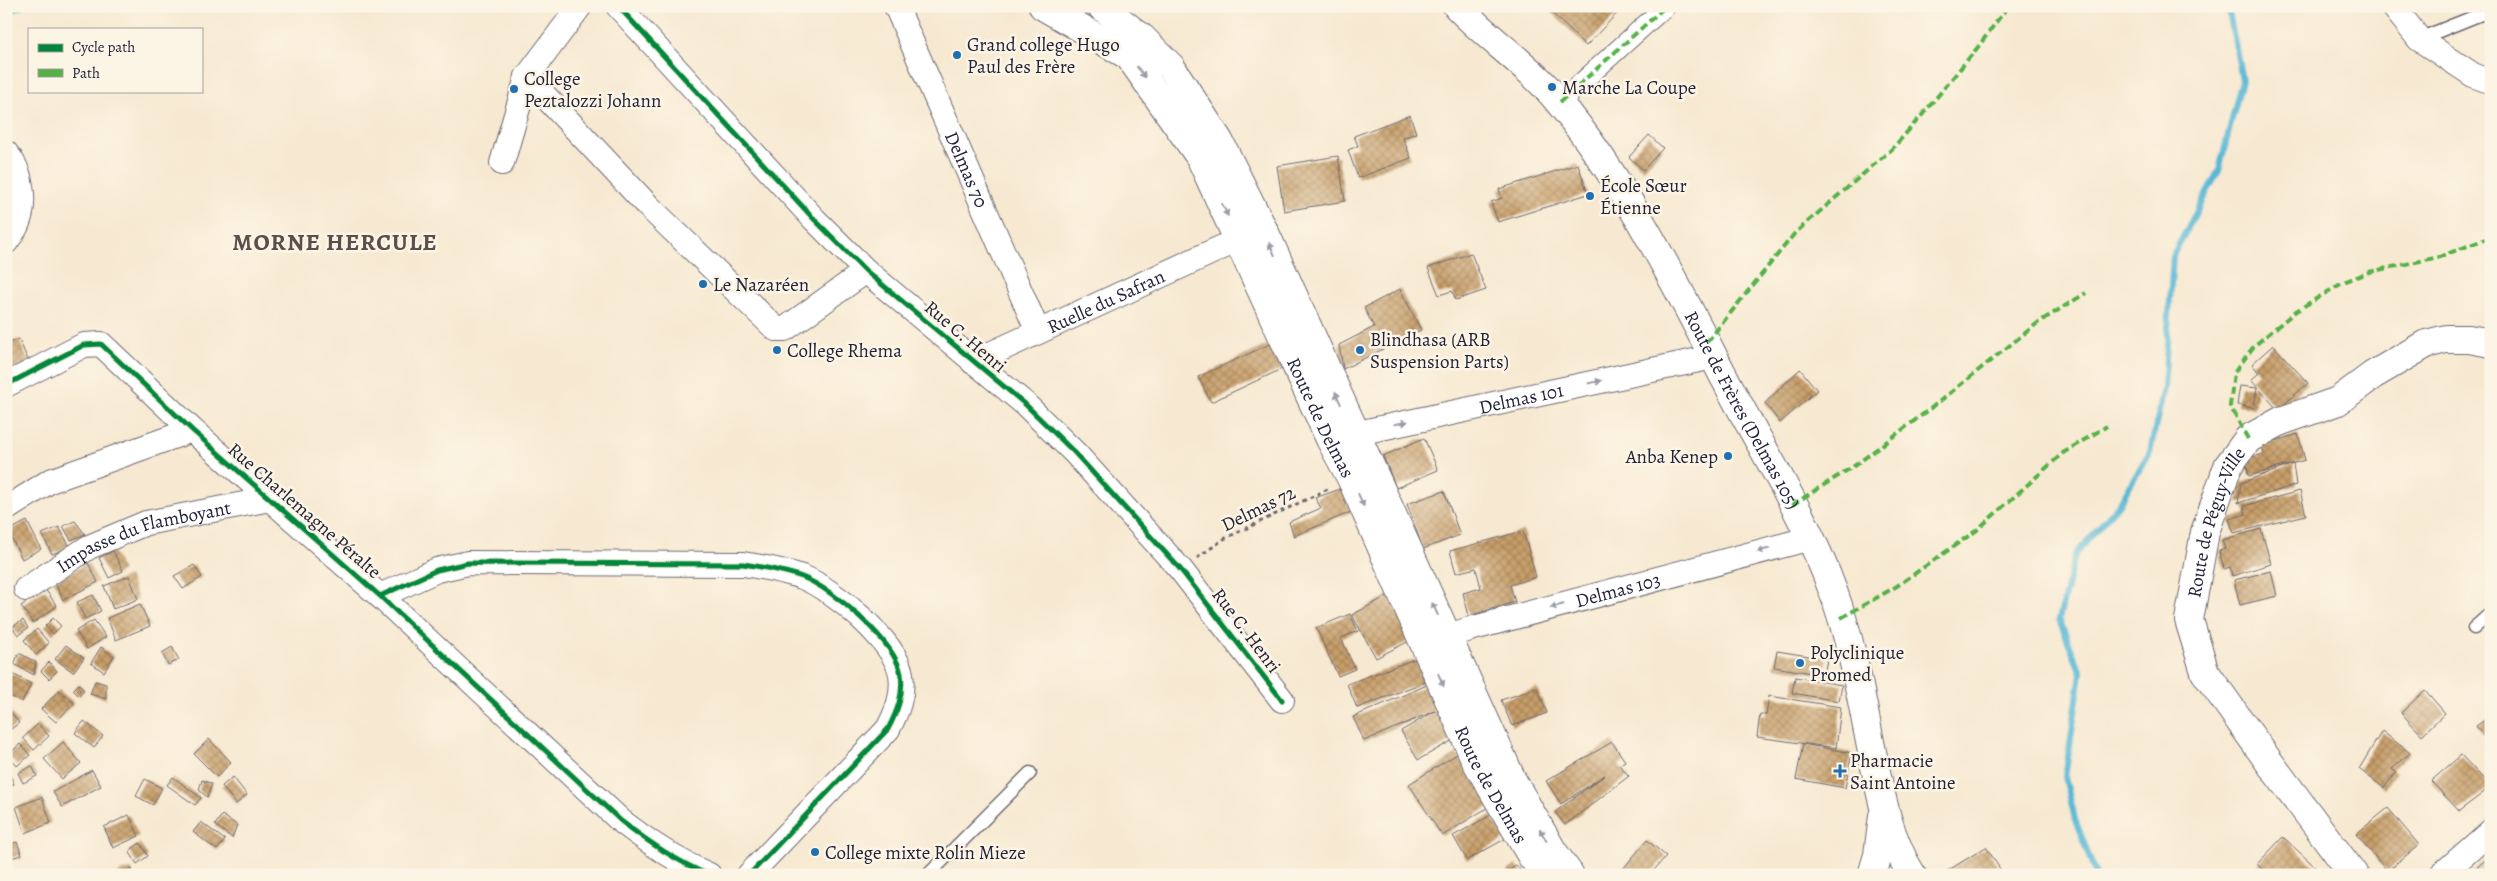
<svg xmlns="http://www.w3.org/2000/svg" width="2497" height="881" viewBox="0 0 2497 881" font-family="Alegreya,serif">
  <defs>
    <pattern id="building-cross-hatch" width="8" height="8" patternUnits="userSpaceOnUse" patternTransform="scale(1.25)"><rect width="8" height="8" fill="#c89f69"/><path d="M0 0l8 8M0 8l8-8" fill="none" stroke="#a28158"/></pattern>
  </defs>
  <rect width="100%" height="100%" fill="#fcf5e5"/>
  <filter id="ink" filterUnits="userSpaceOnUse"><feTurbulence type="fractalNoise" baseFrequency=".02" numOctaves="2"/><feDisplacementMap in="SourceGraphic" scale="10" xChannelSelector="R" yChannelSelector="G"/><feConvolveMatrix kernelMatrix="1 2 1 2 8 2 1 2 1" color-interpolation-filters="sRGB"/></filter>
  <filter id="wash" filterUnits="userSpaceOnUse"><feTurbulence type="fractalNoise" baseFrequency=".0096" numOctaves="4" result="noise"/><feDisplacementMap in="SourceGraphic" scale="20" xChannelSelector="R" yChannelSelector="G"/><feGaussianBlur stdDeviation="1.12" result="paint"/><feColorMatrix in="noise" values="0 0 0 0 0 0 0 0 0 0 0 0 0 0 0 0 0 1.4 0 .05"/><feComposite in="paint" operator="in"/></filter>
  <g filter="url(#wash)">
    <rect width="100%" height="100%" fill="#f7e9d1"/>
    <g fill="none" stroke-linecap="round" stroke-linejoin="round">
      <path stroke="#58b8d6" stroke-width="6" d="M6 13 22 6
        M2096 875 2075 819 2065 777 2081 673 2059 619 2075 555 2119 504 2150 452 2164 388 2173 255 2219 170 2242 80 2228 6"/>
    </g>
    <g id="blocks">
      <path fill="url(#building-cross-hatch)" d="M1545 6H1624L1586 46Z
        M1410 115 1416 133 1403 138 1411 158 1358 178 1348 150 1358 146 1354 136Z
        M1649 135 1663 148 1643 170 1629 157Z
        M1338 156 1345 201 1284 211 1277 166Z
        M1578 164 1588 194 1498 222 1491 202 1502 198 1499 189Z
        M1471 253 1486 290 1456 300 1452 291 1439 295 1428 268Z
        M1400 289 1421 330 1343 369 1339 345 1374 327 1364 308Z
        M19 339 32 370 6 379V344Z
        M1272 343 1284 368 1211 402 1198 377Z
        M2273 345 2308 383 2278 410 2251 380 2259 373 2252 364Z
        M1800 369 1817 390 1780 423 1765 403Z
        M2240 386 2257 388 2254 408 2237 405Z
        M2298 434 2305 460 2249 476 2245 459 2264 454 2262 445Z
        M1424 438 1438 470 1396 488 1383 456Z
        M2293 464 2296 485 2238 503 2241 483Z
        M1343 488 1351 512 1294 536 1289 522 1321 508 1315 498Z
        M1444 491 1460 535 1423 549 1407 504Z
        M2300 491 2306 515 2234 533 2229 519 2246 514 2244 506Z
        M27 521 41 549 22 559 8 531Z
        M75 521 85 534 71 540 63 526Z
        M59 527 70 547 52 554 42 534Z
        M2261 529 2271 564 2232 576 2230 567 2224 569 2219 551 2225 549 2222 540Z
        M1523 531 1536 577 1510 585 1515 602 1469 616 1463 593 1481 588 1476 568 1456 573 1450 551Z
        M113 551 123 571 109 578 99 558Z
        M88 563 98 582 63 600 54 581Z
        M194 565 202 577 183 589 174 576Z
        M2271 571 2277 596 2240 605 2234 580Z
        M129 576 138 599 113 609 104 586Z
        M45 589 57 606 33 623 21 606Z
        M93 595 101 611 85 619 77 602Z
        M1389 595 1413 639 1376 658 1352 615Z
        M140 604 150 626 116 640 107 618Z
        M1350 614 1358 631 1341 638 1355 669 1338 676 1316 628Z
        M53 618 61 626 53 634 45 626Z
        M23 620 28 628 18 635 12 627Z
        M94 620 106 637 87 649 76 631Z
        M37 629 49 643 36 655 24 640Z
        M66 645 84 658 73 672 55 659Z
        M101 647 114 656 104 672 91 663Z
        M172 647 179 660 168 665 162 653Z
        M1777 651 1827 659 1824 675 1774 667Z
        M19 653 36 662 34 675 14 664Z
        M1415 659 1425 682 1357 708 1347 684Z
        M49 662 57 671 49 679 41 671Z
        M9 672 31 684 22 702 6 694V677Z
        M1795 677 1842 685 1839 701 1792 693Z
        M95 681 106 684V699L90 694Z
        M79 684 84 690 79 696 73 690Z
        M1427 685 1438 710 1455 739 1418 760 1401 731 1435 711 1364 741 1353 717Z
        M1537 688 1547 713 1512 726 1501 700Z
        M59 690 74 703 56 722 41 709Z
        M2425 690 2445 713 2422 735 2401 713Z
        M1769 696 1841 707 1836 748 1757 737 1760 714 1766 715Z
        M6 706 19 723 6 733Z
        M2491 716V743L2476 726Z
        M84 721 103 736 94 748 75 733Z
        M38 724 49 736 34 750 23 738Z
        M2382 731 2410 753 2392 769 2396 772 2384 788 2359 769Z
        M209 739 231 762 217 777 194 754Z
        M63 742 81 763 62 779 44 759Z
        M1612 742 1625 761 1619 765 1629 776 1565 825 1555 812 1605 775 1561 804 1546 781Z
        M20 744 30 755 17 766 8 755Z
        M1803 744 1852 753 1845 788 1796 779Z
        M1457 754 1490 806 1442 836 1409 784Z
        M2461 755 2491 787 2459 811 2431 781Z
        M32 766 37 776 23 783 18 773Z
        M92 770 101 786 62 807 53 792Z
        M8 771 14 784 6 787V772Z
        M173 777 201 798 195 805 167 785Z
        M233 777 247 795 236 804 222 786Z
        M145 779 162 788 153 805 136 796Z
        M202 780 212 784 207 797 199 790Z
        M42 797 51 823 25 833 16 807Z
        M2388 808 2419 845 2387 871 2356 834Z
        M129 815 139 836 113 848 104 827Z
        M222 815 237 825 232 838 215 825Z
        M1491 815 1505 839 1467 860 1453 836Z
        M201 822 225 840 217 850 193 832Z
        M2283 837 2324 875H2268L2257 864Z
        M1647 840 1666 856 1650 875H1618Z
        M17 842 22 855 7 859 6 845Z
        M140 843 148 856 137 864 129 851Z
        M1986 847 2004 875H1949L1947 871Z
        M2490 856 2491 875H2468Z
        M1516 865 1524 875H1503Z
        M132 869 133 875H118L119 872Z"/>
    </g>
  </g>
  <g filter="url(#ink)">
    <use href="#blocks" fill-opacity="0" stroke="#6d6870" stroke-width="1"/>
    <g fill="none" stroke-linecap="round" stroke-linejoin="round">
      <defs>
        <path id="service" d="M2419 39 2491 10
          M2474 628 2491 613
          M928 875 1030 773"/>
        <path id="pedestrian" d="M1560 102 1666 6"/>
        <g id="minor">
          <path d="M618 6 814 219 866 271 1025 404 1075 453 1181 570 1282 700"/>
          <path id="s1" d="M896 6 1038 332"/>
          <path d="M2393 6 2419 39 2473 75 2491 82"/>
          <path d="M527 77 648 206 776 329H785L866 271"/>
          <path d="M6 153C22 170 27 203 17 225 15 231 10 236 6 242"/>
          <path d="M502 163 527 77 580 6"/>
          <path id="s2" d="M973 362 1240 239"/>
          <path d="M6 385 84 345 101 344 192 430 380 596 621 821C650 843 676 861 709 875"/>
          <path id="s3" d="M1339 437 1713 357"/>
          <path d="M6 509 50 481 192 430"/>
          <path id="s4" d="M26 589 89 547 146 523 270 499"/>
          <path d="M380 596 437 570 468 563 743 564C763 567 782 570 802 577 833 589 895 641 901 674 904 695 897 712 888 729L749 875"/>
          <path id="s5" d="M1430 642 1470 629 1811 538"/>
          <path d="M2441 875 2491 831"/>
        </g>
        <g id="tertiary">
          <path id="s6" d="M2354 875 2272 766 2205 672 2189 620 2205 532 2228 466 2248 439 2281 421 2338 401 2373 375 2426 344 2446 339H2469L2491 343"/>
        </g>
        <g id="secondary">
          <path id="s7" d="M1457 6C1489 40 1530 66 1559 102 1632 191 1680 294 1733 394 1768 459 1808 522 1833 591 1851 639 1860 691 1870 742 1879 786 1887 836 1912 875"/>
          <path d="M1872 875 1878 855 1883 816"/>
        </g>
        <g id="primary">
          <path id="s8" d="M1043 6 1129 56 1200 157 1330 439 1351 478 1476 761 1532 857 1546 875"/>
          <path d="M1101 6 1142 38 1171 67 1219 141 1266 235 1512 780 1552 850 1570 875"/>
        </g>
      </defs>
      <use href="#service" stroke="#6d6870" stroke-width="15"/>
      <use href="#pedestrian" stroke="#6d6870" stroke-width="21"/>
      <use href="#minor" stroke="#6d6870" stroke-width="26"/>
      <use href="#tertiary" stroke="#6d6870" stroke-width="30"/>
      <use href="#secondary" stroke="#6d6870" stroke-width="30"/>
      <use href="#primary" stroke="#6d6870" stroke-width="30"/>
      <path stroke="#6d6870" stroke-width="3" stroke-dasharray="4 4" stroke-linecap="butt" d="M1197 558 1224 539 1330 488"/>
      <use href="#service" stroke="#fff" stroke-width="12"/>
      <use href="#pedestrian" stroke="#fff" stroke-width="19"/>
      <use href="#minor" stroke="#fff" stroke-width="24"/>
      <use href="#tertiary" stroke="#fff" stroke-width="28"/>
      <use href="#secondary" stroke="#fff" stroke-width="28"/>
      <use href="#primary" stroke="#fff" stroke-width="28"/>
      <path stroke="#55b146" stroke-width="4" stroke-dasharray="8 4" stroke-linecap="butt" d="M1560 102 1666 6
        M1707 342 1795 233 1892 149 1923 114 1978 47 2008 6
        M2248 439 2230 406 2234 373 2254 346 2296 311 2344 282 2369 272 2439 257 2491 237
        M1792 505 1854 466 1930 409 2039 322 2086 293
        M1841 618 1897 586 1977 530 2063 453 2107 426"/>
      <defs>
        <path id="cycleway" d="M618 6 814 219 866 271 1025 404 1075 453 1181 570 1282 700
          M6 385 84 345 101 344 192 430 380 596 621 821C650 843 676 861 709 875
          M380 596 437 570 468 563 743 564C763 567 782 570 802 577 833 589 895 641 901 674 904 695 897 712 888 729L749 875"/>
      </defs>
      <use href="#cycleway" stroke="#fcf5e5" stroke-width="8"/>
      <use href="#cycleway" stroke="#00873e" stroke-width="5"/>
    </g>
    <defs><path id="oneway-solid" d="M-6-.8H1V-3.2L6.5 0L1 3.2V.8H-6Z" transform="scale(1.25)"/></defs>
    <g fill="#9c9ca7">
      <use href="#oneway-solid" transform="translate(1141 72) rotate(52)"/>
      <use href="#oneway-solid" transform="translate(1225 210) rotate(64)"/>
      <use href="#oneway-solid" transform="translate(1272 249) rotate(-114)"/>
      <use href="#oneway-solid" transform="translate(1595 382) rotate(-12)"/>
      <use href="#oneway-solid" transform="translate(1338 398) rotate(-114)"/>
      <use href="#oneway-solid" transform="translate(1401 423) rotate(-12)"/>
      <use href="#oneway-solid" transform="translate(1361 500) rotate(66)"/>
      <use href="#oneway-solid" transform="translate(1764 550) rotate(165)"/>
      <use href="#oneway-solid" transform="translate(1557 606) rotate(165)"/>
      <use href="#oneway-solid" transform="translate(1435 609) rotate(-115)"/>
      <use href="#oneway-solid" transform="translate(1441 680) rotate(66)"/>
      <use href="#oneway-solid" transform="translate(1543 835) rotate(-120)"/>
    </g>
  </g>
  <g fill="#1f6fb2" stroke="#fcf5e5" stroke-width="2">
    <circle cx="957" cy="55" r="5"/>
    <circle cx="1552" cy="87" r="5"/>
    <circle cx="514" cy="89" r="5"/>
    <circle cx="1590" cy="196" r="5"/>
    <circle cx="703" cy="284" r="5"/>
    <circle cx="777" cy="350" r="5"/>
    <circle cx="1360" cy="350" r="5"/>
    <circle cx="1728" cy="456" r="5"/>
    <circle cx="1800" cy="663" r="5"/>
    <path d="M1837.5 763.5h5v5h5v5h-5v5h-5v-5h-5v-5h5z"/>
    <circle cx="815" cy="852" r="5"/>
  </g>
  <g text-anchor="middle" stroke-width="5" stroke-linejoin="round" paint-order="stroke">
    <g font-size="19" fill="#22223b" stroke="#fcf5e5" text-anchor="start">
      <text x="967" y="51">Grand college Hugo<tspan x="967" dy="22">Paul des Frère</tspan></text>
      <text x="524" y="85">College<tspan x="524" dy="22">Peztalozzi Johann</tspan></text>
      <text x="1562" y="94">Marche La Coupe</text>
      <text x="1600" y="192">École Sœur<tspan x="1600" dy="22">Étienne</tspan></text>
      <text x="713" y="291">Le Nazaréen</text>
      <text x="1370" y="346">Blindhasa (ARB<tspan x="1370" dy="22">Suspension Parts)</tspan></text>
      <text x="787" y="357">College Rhema</text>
      <text x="1718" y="463" text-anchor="end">Anba Kenep</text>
      <text x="1810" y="659">Polyclinique<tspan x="1810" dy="22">Promed</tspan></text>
      <text x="1850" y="767">Pharmacie<tspan x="1850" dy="22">Saint Antoine</tspan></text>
      <text x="825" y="859">College mixte Rolin Mieze</text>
    </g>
    <g font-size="19" fill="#22223b" stroke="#fcf5e5">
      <text dy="7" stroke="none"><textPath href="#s1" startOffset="178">Delmas 70</textPath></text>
      <text dy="7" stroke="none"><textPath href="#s2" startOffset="146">Ruelle du Safran</textPath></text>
      <text transform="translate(966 336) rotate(40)" y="7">Rue C. Henri</text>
      <text dy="7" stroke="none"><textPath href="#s3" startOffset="186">Delmas 101</textPath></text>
      <text dy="7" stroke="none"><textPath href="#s7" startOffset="499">Route de Frères (Delmas 105)</textPath></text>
      <text dy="7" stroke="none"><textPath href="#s8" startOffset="510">Route de Delmas</textPath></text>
      <text transform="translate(1258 508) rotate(-26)" y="7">Delmas 72</text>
      <text transform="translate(305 510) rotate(41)" y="7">Rue Charlemagne Péralte</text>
      <text dy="7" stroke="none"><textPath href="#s6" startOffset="408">Route de Péguy-Ville</textPath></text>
      <text dy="7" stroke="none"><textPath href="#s4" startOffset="131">Impasse du Flamboyant</textPath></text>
      <text dy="7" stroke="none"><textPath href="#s5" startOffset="195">Delmas 103</textPath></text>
      <text transform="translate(1247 630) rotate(53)" y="7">Rue C. Henri</text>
      <text dy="7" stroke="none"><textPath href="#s8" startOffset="915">Route de Delmas</textPath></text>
    </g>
    <g font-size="24" font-weight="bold" letter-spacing="1" fill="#5c4e4b" stroke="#fcf5e5">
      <text x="335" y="250">MORNE HERCULE</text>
    </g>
  </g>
  <rect width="2497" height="881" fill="none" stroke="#fcf5e5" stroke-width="25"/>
  <rect x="28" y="28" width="175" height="65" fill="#fcf5e5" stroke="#a5a1a1"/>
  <rect x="38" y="44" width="25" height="8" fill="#00873e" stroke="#a5a1a1"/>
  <text x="72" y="52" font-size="15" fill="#22223b">Cycle path</text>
  <rect x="38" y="69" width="25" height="8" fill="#55b146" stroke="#a5a1a1"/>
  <text x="72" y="78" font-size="15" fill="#22223b">Path</text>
</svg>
